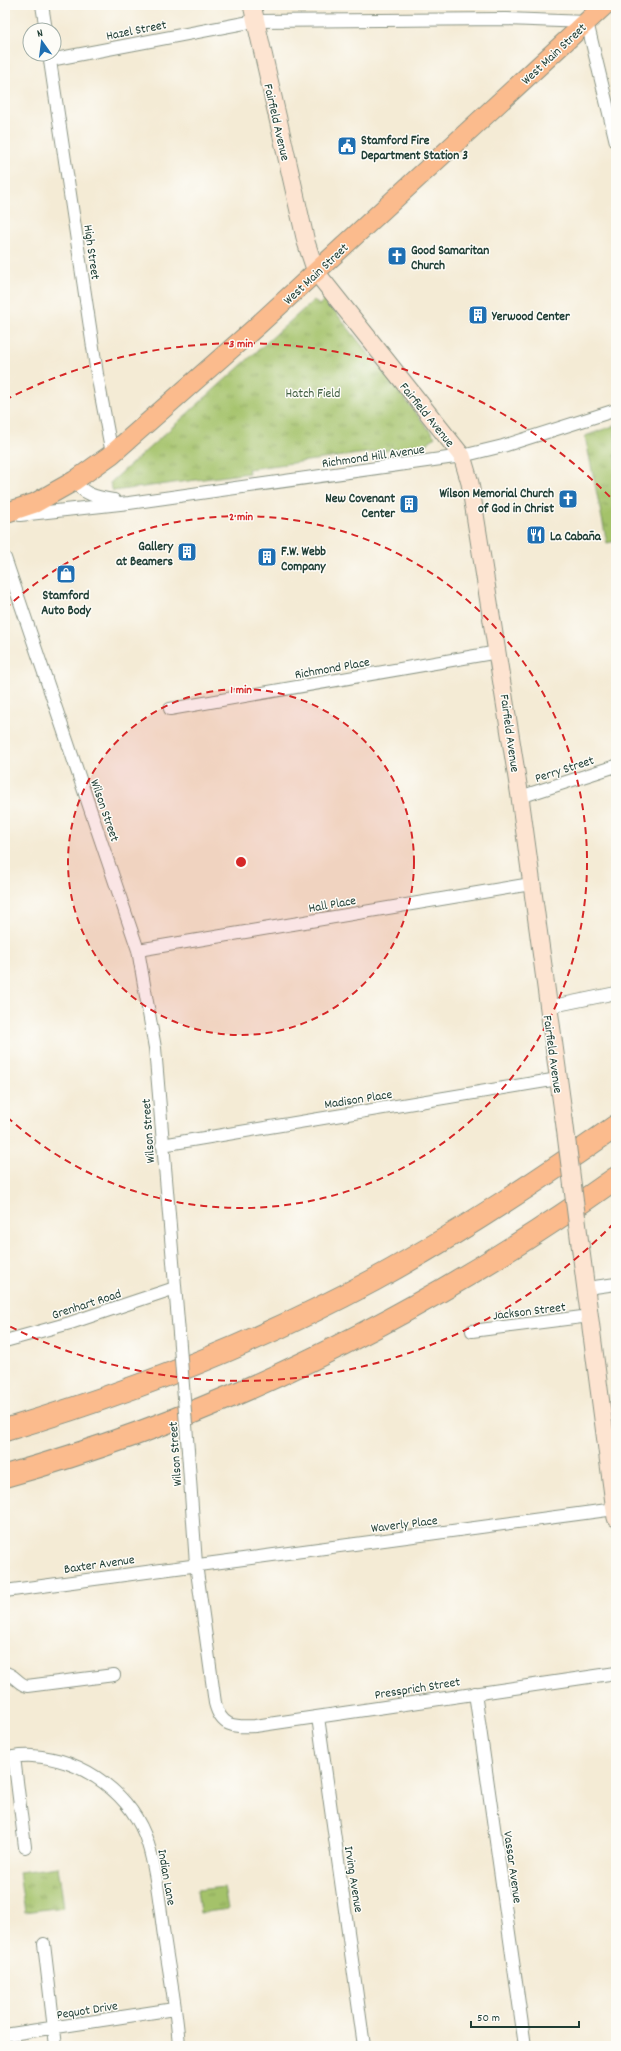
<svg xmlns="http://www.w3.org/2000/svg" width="621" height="2051" viewBox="0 0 621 2051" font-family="Dekko,sans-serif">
  <defs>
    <pattern id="grass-tufts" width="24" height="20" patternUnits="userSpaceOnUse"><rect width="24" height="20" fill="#a4c26a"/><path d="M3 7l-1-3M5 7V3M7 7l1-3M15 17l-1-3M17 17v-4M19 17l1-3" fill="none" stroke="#859f58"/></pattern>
  </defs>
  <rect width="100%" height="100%" fill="#fdfcf7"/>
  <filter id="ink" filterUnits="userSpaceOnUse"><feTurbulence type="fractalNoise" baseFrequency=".025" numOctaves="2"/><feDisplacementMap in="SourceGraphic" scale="8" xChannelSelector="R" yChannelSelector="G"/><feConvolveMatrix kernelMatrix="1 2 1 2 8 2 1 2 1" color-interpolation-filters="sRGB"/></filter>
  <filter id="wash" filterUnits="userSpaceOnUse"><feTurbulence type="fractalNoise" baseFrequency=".012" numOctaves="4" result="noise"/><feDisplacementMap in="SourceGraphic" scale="16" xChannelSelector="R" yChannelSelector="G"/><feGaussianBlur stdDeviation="0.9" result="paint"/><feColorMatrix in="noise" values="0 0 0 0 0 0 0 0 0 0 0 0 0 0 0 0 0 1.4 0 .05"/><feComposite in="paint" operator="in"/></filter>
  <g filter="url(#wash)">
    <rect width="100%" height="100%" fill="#f4ebd5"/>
    <path fill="url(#grass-tufts)" stroke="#62804f" d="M325 299 435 437 425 445 248 469 249 473 113 491 110 483 314 300 319 305Z
      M616 425V541L607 543 585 436Z
      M58 1867 64 1907 25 1912 19 1872Z
      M224 1887 228 1909 200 1913 197 1890Z"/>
  </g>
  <g filter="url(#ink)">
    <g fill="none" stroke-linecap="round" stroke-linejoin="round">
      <defs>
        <path id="street" d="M42 5 46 30
          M49 54 97 374 112 454
          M50 60 255 21 506 19 587 22 616 142
          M74 481C84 495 97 497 114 500
          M20 515 129 503 462 456 503 446 616 410
          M5 558 138 950 155 1048 179 1333
          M170 709 498 652
          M520 797 616 766
          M138 950 531 884
          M548 1007 616 993
          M162 1145 558 1079
          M587 1288 616 1284
          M472 1331 590 1316
          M5 1341 70 1323 175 1288
          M188 1451 196 1564 215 1703C221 1727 233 1727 255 1726L616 1673
          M5 1591 615 1509
          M5 1673C14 1674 18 1684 27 1686L114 1675
          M475 1693 525 2046
          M318 1717 364 2046
          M14 1757 25 1847
          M5 1758C14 1757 23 1755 32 1756 84 1759 133 1795 148 1844 158 1876 160 1911 165 1943 170 1977 177 2012 179 2046
          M44 1944 56 2046
          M5 2035 174 2009"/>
        <path id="secondary" d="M252 5 306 242 316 272 462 456 470 483 520 797 564 1119
          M580 1244 616 1518"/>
        <path id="primary" d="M5 513 35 503 74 481 112 454 256 327 605 5"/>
        <path id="highway" d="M5 1430C133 1392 257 1343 374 1280 458 1234 538 1181 616 1126
          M5 1476C227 1414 429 1311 616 1178"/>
      </defs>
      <use href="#street" stroke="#8a9484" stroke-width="14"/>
      <use href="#secondary" stroke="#8a9484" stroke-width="19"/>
      <use href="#primary" stroke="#8a9484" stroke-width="21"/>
      <use href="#highway" stroke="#8a9484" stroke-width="24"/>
      <use href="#street" stroke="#fff" stroke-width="12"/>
      <use href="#secondary" stroke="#fde4d1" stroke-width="17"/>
      <use href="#primary" stroke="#fbbb8d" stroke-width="19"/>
      <use href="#highway" stroke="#fbbb8d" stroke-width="22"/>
      <defs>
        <path id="street-bridge" d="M179 1333 188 1451"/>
        <path id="secondary-bridge" d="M564 1119 580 1244"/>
      </defs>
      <use href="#street-bridge" stroke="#8a9484" stroke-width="14" stroke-linecap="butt"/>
      <use href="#secondary-bridge" stroke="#8a9484" stroke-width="19" stroke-linecap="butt"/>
      <use href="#street-bridge" stroke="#fff" stroke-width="12"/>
      <use href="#secondary-bridge" stroke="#fde4d1" stroke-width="17"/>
    </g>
  </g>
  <circle cx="241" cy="862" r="173" fill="#d62828" fill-opacity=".12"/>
  <g fill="none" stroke="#d62828" stroke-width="2" stroke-dasharray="7 5">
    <circle cx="241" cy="862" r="173"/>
    <path d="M5 609A346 346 0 1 1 5 1115"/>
    <path d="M614 1223A519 519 0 0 1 5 1324M5 400A519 519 0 0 1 614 501"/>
  </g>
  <defs>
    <symbol id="civic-square" viewBox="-11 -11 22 22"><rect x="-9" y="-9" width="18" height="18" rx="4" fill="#1f6fb2" stroke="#fdfcf7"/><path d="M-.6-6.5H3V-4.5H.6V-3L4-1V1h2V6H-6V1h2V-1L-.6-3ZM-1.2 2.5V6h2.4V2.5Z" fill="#fff"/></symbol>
    <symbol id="church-square" viewBox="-11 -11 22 22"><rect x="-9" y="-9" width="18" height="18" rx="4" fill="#1f6fb2" stroke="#fdfcf7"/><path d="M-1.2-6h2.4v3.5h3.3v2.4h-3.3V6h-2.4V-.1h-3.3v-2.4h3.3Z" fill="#fff"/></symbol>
    <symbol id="building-square" viewBox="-11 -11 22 22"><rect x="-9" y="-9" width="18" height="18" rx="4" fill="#1f6fb2" stroke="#fdfcf7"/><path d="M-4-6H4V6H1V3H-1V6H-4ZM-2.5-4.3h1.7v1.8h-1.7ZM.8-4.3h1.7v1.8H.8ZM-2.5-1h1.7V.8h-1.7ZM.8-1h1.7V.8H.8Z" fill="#fff"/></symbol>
    <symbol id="restaurant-square" viewBox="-11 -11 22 22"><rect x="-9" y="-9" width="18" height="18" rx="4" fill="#1f6fb2" stroke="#fdfcf7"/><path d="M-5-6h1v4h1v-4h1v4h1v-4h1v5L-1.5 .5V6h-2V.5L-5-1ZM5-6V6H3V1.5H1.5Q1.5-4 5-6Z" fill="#fff"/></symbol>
    <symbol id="shop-square" viewBox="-11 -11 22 22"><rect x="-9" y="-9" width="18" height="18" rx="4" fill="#1f6fb2" stroke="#fdfcf7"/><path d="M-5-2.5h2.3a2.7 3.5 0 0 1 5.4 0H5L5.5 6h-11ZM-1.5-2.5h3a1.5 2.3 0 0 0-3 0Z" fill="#fff"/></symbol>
  </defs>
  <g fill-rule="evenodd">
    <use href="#civic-square" x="336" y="135" width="22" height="22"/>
    <use href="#church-square" x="386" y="245" width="22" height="22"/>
    <use href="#building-square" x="467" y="304" width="22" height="22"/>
    <use href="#church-square" x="557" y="488" width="22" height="22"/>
    <use href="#building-square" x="398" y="493" width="22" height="22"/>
    <use href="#restaurant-square" x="525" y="524" width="22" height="22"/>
    <use href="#building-square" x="176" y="541" width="22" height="22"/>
    <use href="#building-square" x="256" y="546" width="22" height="22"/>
    <use href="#shop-square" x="55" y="563" width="22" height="22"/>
  </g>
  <g text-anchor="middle" stroke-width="3" stroke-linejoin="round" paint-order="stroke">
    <g font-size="13" fill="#1f3d34" stroke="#fdfcf7">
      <text transform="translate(136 29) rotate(-11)" y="5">Hazel Street</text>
      <text transform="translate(553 53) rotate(-43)" y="5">West Main Street</text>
      <text transform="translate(278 122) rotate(77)" y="5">Fairfield Avenue</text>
      <text transform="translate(93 252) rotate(82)" y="5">High Street</text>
      <text transform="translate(315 273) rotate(-43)" y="5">West Main Street</text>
      <text transform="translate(428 414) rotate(51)" y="5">Fairfield Avenue</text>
      <text transform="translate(373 455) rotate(-8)" y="5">Richmond Hill Avenue</text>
      <text transform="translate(332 667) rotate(-10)" y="5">Richmond Place</text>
      <text transform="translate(511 733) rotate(82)" y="5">Fairfield Avenue</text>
      <text transform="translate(564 768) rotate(-18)" y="5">Perry Street</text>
      <text transform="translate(106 810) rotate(71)" y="5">Wilson Street</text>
      <text transform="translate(332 903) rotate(-10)" y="5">Hall Place</text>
      <text transform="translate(554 1054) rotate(82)" y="5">Fairfield Avenue</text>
      <text transform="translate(358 1098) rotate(-9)" y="5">Madison Place</text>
      <text transform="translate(147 1131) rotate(-94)" y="5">Wilson Street</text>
      <text transform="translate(86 1303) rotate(-18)" y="5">Grenhart Road</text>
      <text transform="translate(529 1310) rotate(-7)" y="5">Jackson Street</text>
      <text transform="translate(174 1454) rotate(-94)" y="5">Wilson Street</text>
      <text transform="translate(404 1523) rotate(-7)" y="5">Waverly Place</text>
      <text transform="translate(99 1563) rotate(-8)" y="5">Baxter Avenue</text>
      <text transform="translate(417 1687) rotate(-9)" y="5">Pressprich Street</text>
      <text transform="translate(514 1867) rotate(82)" y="5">Vassar Avenue</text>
      <text transform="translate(168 1877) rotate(80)" y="5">Indian Lane</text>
      <text transform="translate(355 1879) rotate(81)" y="5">Irving Avenue</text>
      <text transform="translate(87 2009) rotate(-9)" y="5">Pequot Drive</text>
    </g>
    <g font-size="13" font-weight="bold" fill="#1f3d34" stroke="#fdfcf7" text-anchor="start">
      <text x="361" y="144">Stamford Fire<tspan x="361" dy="15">Department Station 3</tspan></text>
      <text x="411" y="254">Good Samaritan<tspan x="411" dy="15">Church</tspan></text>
      <text x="492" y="320">Yerwood Center</text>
      <text x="554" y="497" text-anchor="end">Wilson Memorial Church<tspan x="554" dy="15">of God in Christ</tspan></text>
      <text x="395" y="502" text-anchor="end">New Covenant<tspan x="395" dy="15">Center</tspan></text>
      <text x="550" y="540">La Cabaña</text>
      <text x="173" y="550" text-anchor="end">Gallery<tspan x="173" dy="15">at Beamers</tspan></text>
      <text x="281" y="555">F.W. Webb<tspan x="281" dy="15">Company</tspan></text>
      <text x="66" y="599" text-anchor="middle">Stamford<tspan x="66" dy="15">Auto Body</tspan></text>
    </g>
    <g font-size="13" fill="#405e42" stroke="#fdfcf7">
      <text x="313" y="397">Hatch Field</text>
    </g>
  </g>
  <circle cx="241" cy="862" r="6" fill="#d62828" stroke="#fdfcf7" stroke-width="2"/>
  <g font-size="12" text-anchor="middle" font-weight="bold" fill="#d62828" stroke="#fdfcf7" stroke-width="3" stroke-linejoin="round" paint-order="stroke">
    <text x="241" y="347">3 min</text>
    <text x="241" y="520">2 min</text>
    <text x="241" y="693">1 min</text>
  </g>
  <rect width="621" height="2051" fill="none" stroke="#fdfcf7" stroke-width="20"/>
  <g transform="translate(42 42) rotate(346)"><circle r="19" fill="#fdfcf7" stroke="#a4b0a9"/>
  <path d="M0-3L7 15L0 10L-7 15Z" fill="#1f6fb2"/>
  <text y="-6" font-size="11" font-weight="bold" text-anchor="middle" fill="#1f3d34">N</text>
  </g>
  <path d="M471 2021v6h108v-6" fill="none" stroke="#1f3d34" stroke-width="2"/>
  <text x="477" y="2021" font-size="12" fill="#1f3d34" stroke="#fdfcf7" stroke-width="3" paint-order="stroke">50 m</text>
</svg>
